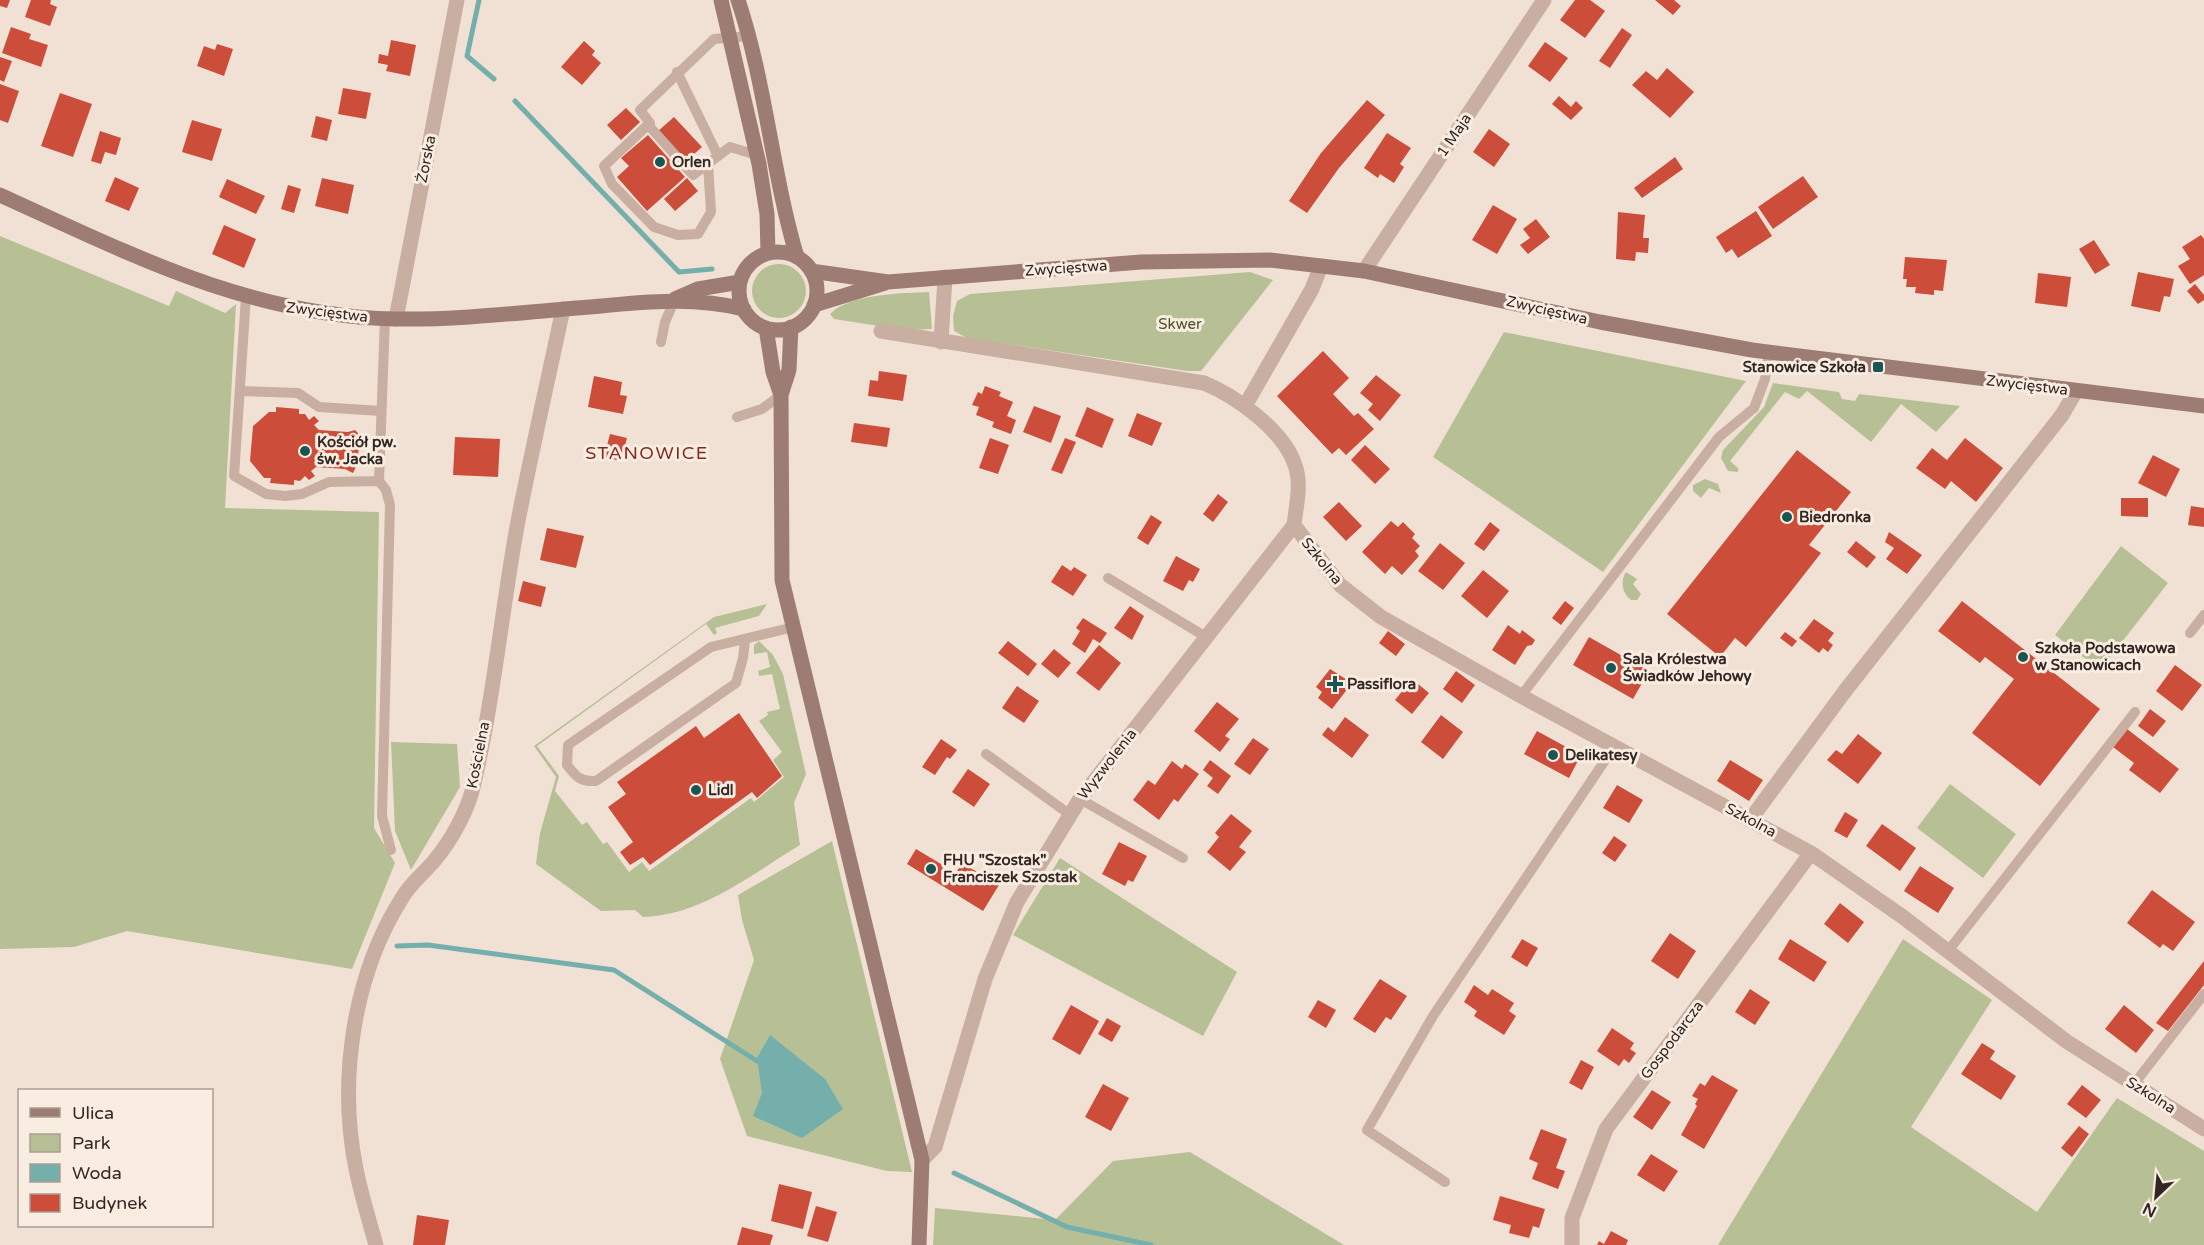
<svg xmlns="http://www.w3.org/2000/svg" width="2204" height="1245" viewBox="0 0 2204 1245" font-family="'Varela Round',sans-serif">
  <rect width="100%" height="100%" fill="#f1e1d5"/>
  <path fill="#b7c095" d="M0 236 169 306 176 291 225 313 236 304 225 508 379 512 374 828 395 863 352 969 127 931 74 947 0 949Z
    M752 291a27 27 0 1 1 54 0a27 27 0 1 1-54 0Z
    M1250 272 1273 280 1201 371H1187L967 338 954 331 953 316 957 301 970 294Z
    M929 292 932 329 904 330 834 319 830 314C849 294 901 293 929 292Z
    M1504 332 1746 381 1603 572 1433 457Z
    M1773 383 1839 392 1842 399 1855 401 1859 394 1960 406 1936 432 1901 404 1871 442 1807 391 1799 399 1785 392 1730 461 1738 468V472L1728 471 1721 458 1723 450 1764 407Z
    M1705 479 1718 484 1721 493 1709 488 1701 498 1693 491V485Z
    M2121 546 2168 583 2100 670 2055 635Z
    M1626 572 1637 579 1633 584 1641 594 1637 600H1631C1622 593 1620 581 1626 572Z
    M767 604 759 616 715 628 717 633 714 635 706 624 537 746 559 776 555 791 582 825 587 822 603 844 607 842 629 872 642 862 649 871 751 798 754 802 784 777 773 760 782 752 759 721 768 715 767 712 780 709 772 674 759 676 758 671 770 667 767 652 754 654V645L759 641 773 655 783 674 806 774 794 803 800 845C752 874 702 915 643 917L635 910 601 911 536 864 540 833 556 777 534 746 714 617Z
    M391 742 457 744 460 787 411 870 395 831Z
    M1950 784 2016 834 1983 878 1917 828Z
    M832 841 912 1172 887 1171 747 1136 720 1059 754 960 742 920 738 895Z
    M1060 858 1237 972 1203 1036 1013 935Z
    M1903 939 1992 1000 1911 1127 2037 1212 2117 1098 2204 1151V1245H1718Z
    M1190 1152 1344 1245H933L935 1208 1055 1220 1113 1161Z"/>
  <path fill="#74afab" d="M770 1035 825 1079 843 1109 802 1138 753 1116 762 1093 757 1058Z"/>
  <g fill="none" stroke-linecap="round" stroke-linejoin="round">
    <path stroke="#74afab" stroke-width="5" d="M479 0 467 56 494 79
      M515 101 679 272 712 269
      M397 946 428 945 614 970 757 1061
      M954 1173 1067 1227 1151 1245"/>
  </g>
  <path fill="#cb4d3a" d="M0 0H10L7 8 0 6Z
    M31 0H51L50 4 57 7 50 26 25 17Z
    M1575 0H1590L1605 11 1585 38 1560 20Z
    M1655 0H1674L1681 6 1673 15Z
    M11 27 31 34 29 39 48 45 41 67 2 53Z
    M1622 28 1632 35 1610 68 1599 61Z
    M391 40 416 45 410 76 386 71 388 65 378 63 379 54 388 56Z
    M584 41 595 51 592 55 601 63 582 85 561 67Z
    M1545 42 1568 58 1550 82 1528 66Z
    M217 44 233 49 224 76 197 66 204 46 215 50Z
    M0 57 12 61 4 82 0 80Z
    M1667 68 1694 92 1670 118 1632 85 1646 71 1657 80Z
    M0 84 19 91 8 123 0 120Z
    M343 88 371 93 366 119 338 114Z
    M60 93 92 104 73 157 41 146Z
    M1559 96 1571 107 1576 101 1583 108 1571 120 1552 104Z
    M1367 100 1385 115 1339 168 1307 213 1289 201 1321 153Z
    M626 108 640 122 621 140 607 125Z
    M316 116 332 120 327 141 311 137Z
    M674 117 702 147 685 162 657 132Z
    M192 120 222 129 212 161 182 152Z
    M1489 129 1510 144 1494 167 1473 152Z
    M100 131 121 138 116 155 105 152 101 164 91 161Z
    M1387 133 1411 148 1400 164 1404 167 1394 183 1380 174 1378 178 1364 168Z
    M648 135 685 177 647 211 617 177 629 166 621 158Z
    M1675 157 1683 169 1642 198 1634 188Z
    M1803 176 1818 197 1773 229 1758 207Z
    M115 177 139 188 129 211 105 201Z
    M322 178 354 185 348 214 315 206Z
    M687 178 698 191 675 211 664 199Z
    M227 179 265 196 256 214 219 197Z
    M288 185 301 189 294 213 281 209Z
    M1493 205 1517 219 1497 254 1472 240Z
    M1756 211 1772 236 1738 258 1732 249 1726 253 1716 237Z
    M1618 212 1645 215 1643 238H1649L1648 253 1636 252 1635 261 1616 259Z
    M1536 219 1550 237 1528 254 1520 245 1530 238 1523 229Z
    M224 225 256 239 244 268 212 254Z
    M2201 235 2204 239V275L2190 284 2178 266 2190 259 2182 247Z
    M2094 240 2110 265 2095 274 2079 249Z
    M1905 257 1947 260 1943 291 1934 290V295L1915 293 1916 287H1906L1907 279H1903Z
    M2138 272 2174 279 2170 297 2164 296 2160 312 2131 306Z
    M2038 273 2071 277 2067 307 2035 303Z
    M2195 284 2204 295V300L2198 304 2187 291Z
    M1323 351 1349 378 1333 394 1354 416 1358 413 1374 429 1346 455 1339 448 1332 454 1277 396Z
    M879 371 907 375 903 401 868 396 870 380 878 381Z
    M1376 375 1401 395 1380 421 1368 410 1373 404 1360 393Z
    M594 376 622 382 620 395 627 396 623 414 588 407Z
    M985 386 1001 392 999 396 1013 402 1007 416 1016 420 1011 434 992 427 994 422 976 415 979 407 972 405 978 392 982 394Z
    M1034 406 1061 416 1051 443 1023 432Z
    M276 407 299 409V414H305L309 420 314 416 319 421 314 425 319 430 348 432 355 430 358 433 357 444H360L355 469 353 473 345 469 316 467 311 471 315 476 309 480 305 476 300 481 294 480V485L270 483 271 478H264L250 461 253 426 269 412H276Z
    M1087 407 1114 419 1102 448 1075 436Z
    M1137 413 1162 423 1152 446 1128 436Z
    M854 423 890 428 887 447 851 442Z
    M610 434 627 438 621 461 604 457Z
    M455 437 500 439 498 477 453 475Z
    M990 438 1009 445 998 474 979 468Z
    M1065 438 1076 442 1062 474 1051 470Z
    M1965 438 2003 468 1976 502 1951 481 1945 489 1916 468 1932 448 1947 460Z
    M1365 445 1390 469 1375 484 1351 460Z
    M1797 450 1851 492 1809 545 1821 553 1789 594 1746 647 1735 638 1720 657 1667 614Z
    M2153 455 2180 469 2166 497 2138 483Z
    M1218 494 1228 502 1213 522 1203 514Z
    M2121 498H2148V517L2121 516Z
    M1339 502 1362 526 1346 541 1323 517Z
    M2191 506 2204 508V527L2188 525Z
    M1151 515 1162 522 1148 545 1137 538Z
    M1391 521 1398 527 1403 522 1415 534 1412 538 1420 546 1415 551 1419 556 1402 575 1392 566 1385 574 1362 552Z
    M1490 522 1500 530 1484 551 1474 544Z
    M547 528 584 536 576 568 540 560Z
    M1889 532 1922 555 1907 574 1886 559 1894 548 1885 542Z
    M1856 541 1876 557 1867 568 1847 552Z
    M1440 543 1465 563 1443 590 1418 571Z
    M1176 556 1200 569 1193 582 1189 580 1183 591 1163 581Z
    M1062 565 1071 571 1074 567 1087 575 1073 596 1051 582Z
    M1483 570 1509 591 1487 618 1461 596Z
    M523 581 546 587 541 607 518 601Z
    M1565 601 1574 608 1561 625 1552 618Z
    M1962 601 2100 709 2040 786 1972 733 2014 679 1985 657 1980 663 1938 631Z
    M1130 606 1144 616 1132 640 1114 628Z
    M1083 618 1107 633 1100 643 1093 639 1085 653 1072 644 1080 631 1076 628Z
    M1814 619 1834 633 1828 641 1833 645 1828 652 1823 648 1819 653 1799 638Z
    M1508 625 1520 634 1522 630 1535 640 1532 645 1527 646 1515 665 1492 650Z
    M1388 631 1405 644 1396 656 1379 643Z
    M1785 632 1797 641 1792 647 1780 638Z
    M1589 637 1649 671 1633 699 1573 665Z
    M1008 641 1037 664 1028 676 998 653Z
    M1099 645 1121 663 1099 691 1076 673Z
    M1054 649 1071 663 1058 678 1041 664Z
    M2175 665 2202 685 2182 711 2156 691Z
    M1330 669 1352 683 1332 709 1318 698 1322 692 1316 687Z
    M1456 671 1475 685 1462 703 1443 689Z
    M1412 679 1429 693 1412 714 1395 700Z
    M1017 686 1039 701 1024 723 1002 708Z
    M1217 702 1239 719 1225 736 1230 739 1220 752 1194 731Z
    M2150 709 2166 721 2153 737 2138 726Z
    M739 713 782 776 757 798 752 792 650 865 643 857 630 865 620 852 633 842 608 807 626 794 617 782 696 726 704 738Z
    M1441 715 1463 732 1443 759 1421 742Z
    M1345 717 1369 735 1352 758 1322 735 1328 727 1334 732Z
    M2127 729 2179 769 2160 793 2129 770 2134 763 2113 747Z
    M1537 731 1581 755 1569 778 1524 754Z
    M1858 734 1882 753 1858 784 1827 760 1836 750 1842 754Z
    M1253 738 1269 749 1250 775 1234 764Z
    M941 739 957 750 950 759 947 757 935 775 922 767Z
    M1210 760 1231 776 1218 794 1207 786 1213 778 1203 770Z
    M1730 760 1763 780 1749 801 1717 781Z
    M1172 761 1182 769 1185 764 1199 774 1178 802 1174 799 1159 820 1133 800 1148 780 1155 785Z
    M968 769 990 784 974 807 952 792Z
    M1617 785 1643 800 1629 823 1603 808Z
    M1845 812 1858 820 1847 838 1834 831Z
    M1231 814 1252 831 1239 847 1246 852 1230 871 1207 852 1219 837 1215 833Z
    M1882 824 1916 848 1900 871 1866 846Z
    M1614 836 1627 845 1615 862 1602 853Z
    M1119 842 1147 856 1133 882 1128 880 1125 886 1102 874Z
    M916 849 956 873 962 863 999 885 983 911 907 864Z
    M1920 866 1954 888 1938 913 1904 891Z
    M2152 890 2195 922 2173 951 2163 944 2160 948 2127 923Z
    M1840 903 1864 922 1848 943 1824 924Z
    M1670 933 1696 951 1678 979 1651 961Z
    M1522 939 1538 948 1527 967 1511 957Z
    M1790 939 1827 962 1814 982 1778 959Z
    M2204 961V985L2168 1031 2156 1023Z
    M1380 979 1407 996 1391 1020 1386 1017 1375 1033 1353 1019Z
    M1474 985 1488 995 1492 989 1514 1003 1509 1011 1516 1016 1504 1035 1474 1016 1477 1011 1464 1002Z
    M1750 989 1770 1002 1755 1025 1735 1012Z
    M1318 1000 1336 1010 1326 1028 1308 1017Z
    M1071 1005 1099 1021 1080 1055 1052 1039Z
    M2124 1005 2154 1030 2136 1053 2105 1029Z
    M1107 1018 1121 1026 1112 1042 1098 1034Z
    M1612 1028 1634 1043 1630 1049 1636 1053 1629 1063 1624 1059 1619 1066 1597 1051Z
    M1982 1043 1995 1051 1990 1059 2016 1076 2001 1100 1961 1074Z
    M1581 1060 1594 1067 1582 1090 1569 1083Z
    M1712 1075 1738 1090 1704 1149 1681 1135 1697 1106 1695 1104 1698 1099 1692 1096 1700 1083 1705 1086Z
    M1103 1084 1129 1098 1111 1131 1085 1117Z
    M2082 1085 2101 1100 2086 1118 2067 1104Z
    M1652 1090 1671 1102 1652 1130 1633 1117Z
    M2079 1126 2089 1134 2072 1157 2061 1148Z
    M1541 1129 1567 1139 1556 1168 1565 1171 1558 1189 1532 1179 1538 1163 1529 1159Z
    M1651 1154 1678 1171 1664 1192 1637 1175Z
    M779 1184 812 1192 803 1229 771 1221Z
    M1500 1196 1545 1209 1539 1228 1533 1226 1529 1238 1509 1233 1511 1225 1493 1220Z
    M816 1206 837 1212 828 1242 807 1236Z
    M417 1215 449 1220 445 1245H413Z
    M742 1227 773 1235 770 1245H737Z
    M1611 1231 1628 1240 1626 1245H1597L1599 1241 1604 1244Z"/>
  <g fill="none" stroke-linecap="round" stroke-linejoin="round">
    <path stroke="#c9afa1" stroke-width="10" d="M749 36 714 39 640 110 650 123V127L693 175 730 147 757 155
      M677 72 718 156
      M650 123 604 166 612 184 654 227 678 235 698 234 711 212 708 164
      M246 297 234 476 266 494 285 496 302 494 329 482 379 481 385 318
      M661 342 665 322 675 299
      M240 391 298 393 319 407 381 411
      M737 417 762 409 781 395
      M379 481 386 490 390 505 382 816 391 850
      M1108 578 1206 637
      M2190 633 2204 615
      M745 640 743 658 736 683 596 781C581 782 576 777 567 765L568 745 711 647 794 627
      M1521 696 1719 437 1754 408 1765 379 1769 353
      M986 754 1069 814
      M1080 799 1183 858
      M1948 951 2135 712
      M2134 1084 2204 994
      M1445 1182 1367 1130 1433 1016 1614 747"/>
    <path stroke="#c9afa1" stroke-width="15" d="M1750 820 1845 691"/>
    <path stroke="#c9afa1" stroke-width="15" d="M1364 271 1544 0
      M396 319 457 0
      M881 331 1204 383C1236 396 1284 431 1295 465 1302 485 1296 506 1294 525L1080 799 1017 902 985 979 935 1147 922 1160
      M941 342 945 277
      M1245 406 1312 289 1321 266
      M1294 525 1340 585 1381 617 1521 696 1811 853 1903 917 2066 1041 2204 1129
      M1845 691 2062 415 2076 391
      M376 1245C369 1220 361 1194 356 1169 338 1080 353 975 402 898 410 884 423 874 434 861 451 841 469 809 474 783 494 697 502 608 518 521 532 450 548 379 563 309
      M1572 1245V1218L1606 1129 1811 853"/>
    <path stroke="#9d7d73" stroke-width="15" d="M721 0 759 164 767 214 768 253
      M738 0C766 84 772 173 797 257
      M0 195C130 254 250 316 395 319 460 320 526 312 590 307 642 302 693 296 744 309
      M739 291a39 39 0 1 1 78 0a39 39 0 1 1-78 0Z
      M811 271 888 282 1141 262 1270 260 1364 271 1600 322 1752 350 2204 406
      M675 299 698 289 740 282
      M814 305 885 283
      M766 328 773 372 781 395 782 580 922 1160 919 1245
      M781 395 789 370 791 327"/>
  </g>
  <g fill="#195653" stroke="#f9ece1" stroke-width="2">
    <circle cx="660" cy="162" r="6"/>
    <rect x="1872" y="361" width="12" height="12" rx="3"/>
    <circle cx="305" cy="451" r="6"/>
    <circle cx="1787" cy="517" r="6"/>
    <circle cx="2023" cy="657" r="6"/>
    <circle cx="1611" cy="668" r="6"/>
    <path d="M1332 675h6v6h6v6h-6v6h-6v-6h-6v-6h6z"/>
    <circle cx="1553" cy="755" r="6"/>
    <circle cx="696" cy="790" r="6"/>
    <circle cx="931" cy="869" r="6"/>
  </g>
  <g text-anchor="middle" stroke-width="6" stroke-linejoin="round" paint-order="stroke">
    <g font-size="15" fill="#332724" stroke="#f9ece1">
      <text transform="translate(1454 135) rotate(-56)" y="5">1 Maja</text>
      <text transform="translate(426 159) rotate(-79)" y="5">Żorska</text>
      <text transform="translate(1066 268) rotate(-4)" y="5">Zwycięstwa</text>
      <text transform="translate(1547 310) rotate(13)" y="5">Zwycięstwa</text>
      <text transform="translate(327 312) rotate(7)" y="5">Zwycięstwa</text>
      <text transform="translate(2027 385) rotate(7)" y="5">Zwycięstwa</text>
      <text transform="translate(1322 561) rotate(51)" y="5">Szkolna</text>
      <text transform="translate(478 755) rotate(-79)" y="5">Kościelna</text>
      <text transform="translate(1107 764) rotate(-52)" y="5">Wyzwolenia</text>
      <text transform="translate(1751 820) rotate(28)" y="5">Szkolna</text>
      <text transform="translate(1672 1040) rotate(-53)" y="5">Gospodarcza</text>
      <text transform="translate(2151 1095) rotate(32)" y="5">Szkolna</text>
    </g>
    <g font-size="15" font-weight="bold" fill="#332724" stroke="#f9ece1" text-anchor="start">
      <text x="672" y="167">Orlen</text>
      <text x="1866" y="372" text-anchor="end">Stanowice Szkoła</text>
      <text x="317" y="447">Kościół pw.<tspan x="317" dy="17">św. Jacka</tspan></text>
      <text x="1799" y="522">Biedronka</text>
      <text x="2035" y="653">Szkoła Podstawowa<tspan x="2035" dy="17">w Stanowicach</tspan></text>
      <text x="1623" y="664">Sala Królestwa<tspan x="1623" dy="17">Świadków Jehowy</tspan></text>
      <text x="1347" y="689">Passiflora</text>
      <text x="1565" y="760">Delikatesy</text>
      <text x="708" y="795">Lidl</text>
      <text x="943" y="865">FHU "Szostak"<tspan x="943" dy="17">Franciszek Szostak</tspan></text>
    </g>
    <g font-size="15" fill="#475227" stroke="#f9ece1">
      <text x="1180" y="329">Skwer</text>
    </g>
    <g font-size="18" letter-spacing="1.5" fill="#85281b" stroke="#f9ece1">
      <text x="647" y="459">STANOWICE</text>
    </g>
  </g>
  <rect x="18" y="1089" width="195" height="138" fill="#f9ece1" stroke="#aa9d95" stroke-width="1.5"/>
  <rect x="30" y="1108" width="30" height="9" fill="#9d7d73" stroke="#aa9d95" stroke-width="1.5"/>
  <text x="72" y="1119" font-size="18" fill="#332724">Ulica</text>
  <rect x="30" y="1134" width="30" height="18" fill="#b7c095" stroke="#aa9d95" stroke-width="1.5"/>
  <text x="72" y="1149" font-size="18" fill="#332724">Park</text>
  <rect x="30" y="1164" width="30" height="18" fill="#74afab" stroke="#aa9d95" stroke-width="1.5"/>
  <text x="72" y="1179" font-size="18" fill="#332724">Woda</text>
  <rect x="30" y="1194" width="30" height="18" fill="#cb4d3a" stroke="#aa9d95" stroke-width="1.5"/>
  <text x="72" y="1209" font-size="18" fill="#332724">Budynek</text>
  <g transform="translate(2156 1197) rotate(206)" stroke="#f9ece1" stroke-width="4.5" paint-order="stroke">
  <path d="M0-4.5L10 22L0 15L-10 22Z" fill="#332724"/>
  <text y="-9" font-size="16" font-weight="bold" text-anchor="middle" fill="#332724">N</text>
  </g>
</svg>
